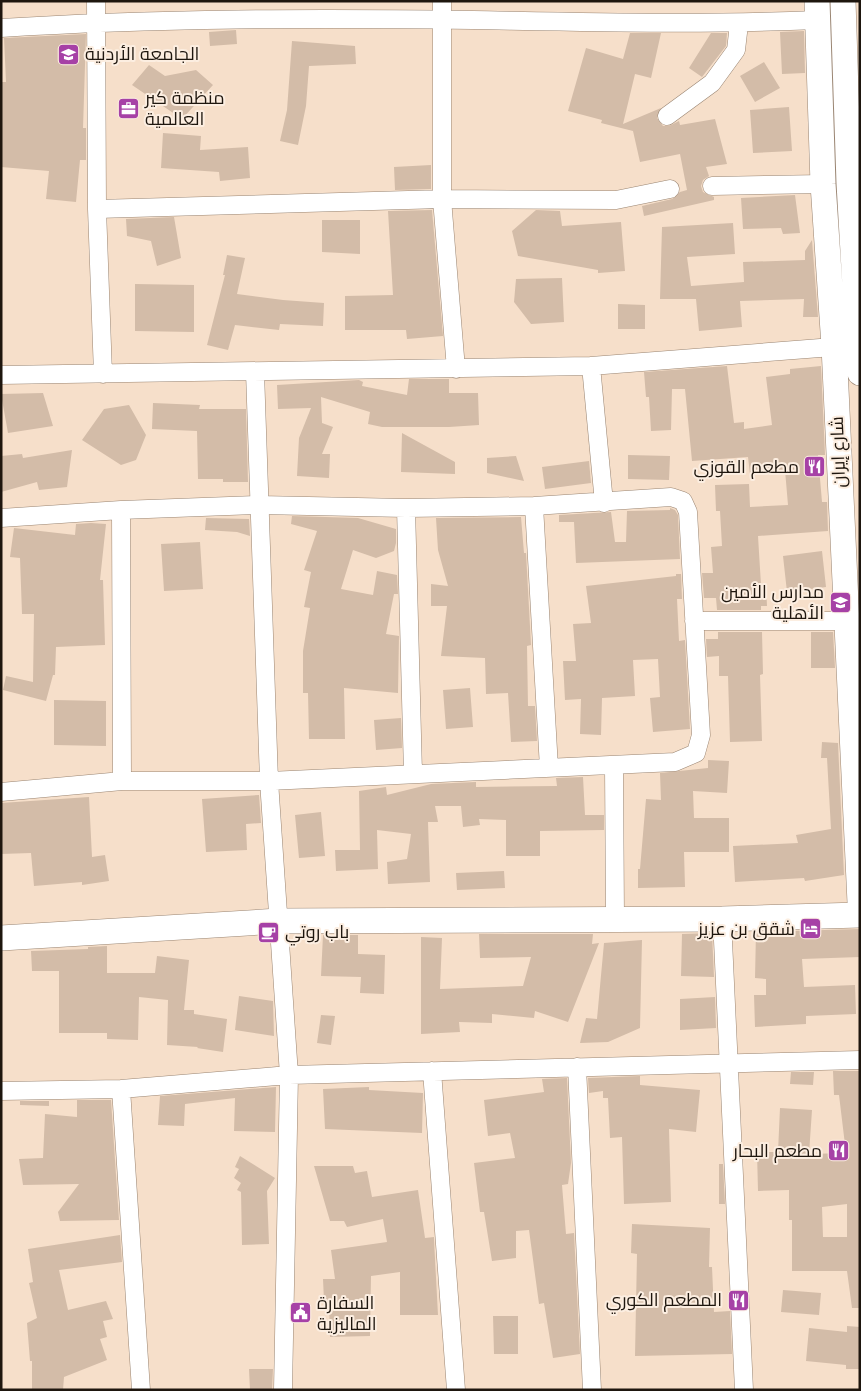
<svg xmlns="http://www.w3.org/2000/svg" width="861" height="1391" viewBox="0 0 861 1391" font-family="Mulish,Cairo,sans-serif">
  <rect width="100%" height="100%" fill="#f6dfca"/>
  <path fill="#d3bca8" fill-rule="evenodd" d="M236 30 237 44 210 46 209 32Z
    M804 31 805 73 782 74 780 32Z
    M630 33H661L651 78 635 74 623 124 661 108 657 118 663 126H669L679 121 680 125 715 119 727 164 706 167 709 176 703 180 701 186 703 192 714 197V200L644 216 642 206 672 199 680 192 687 190 680 154 640 162 633 131 601 123 602 120 568 111 586 48 623 59Z
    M711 33H727L726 46 702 77 689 68Z
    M86 34 83 128H86V160H80L76 202 46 199 49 171 1 167V82H6L4 38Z
    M292 41 355 46 356 64 309 66 306 106 298 145 280 141 287 110Z
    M764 62 780 88 755 102 740 76Z
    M149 65 165 76 196 70 213 85 182 119 132 85Z
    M789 107 792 151 753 153 750 110Z
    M163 133 201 136 200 150 248 147 250 178 220 181 219 172 161 168Z
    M431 165V189L395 190 394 167Z
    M795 195 800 233 783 234 781 228 743 229 741 198Z
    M432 210 443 336 407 339 406 330H345V296L393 295 388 211Z
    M536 210 560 211 562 226 621 222 625 271 598 273V270L518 256 512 231Z
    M174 217 181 258 157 266 151 241 127 236 126 219Z
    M322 220H360V254L322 252Z
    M733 223 735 254 687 257 691 286 744 282 743 262 805 260V251L812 240 818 317H803L804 299 740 301 742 327 699 331 696 299H660L662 227Z
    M227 255 245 258 237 294 283 300 324 303 323 326 280 324 279 330 235 325 228 350 207 345 225 275H223Z
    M562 278 564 322 531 324 514 302 516 279Z
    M135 284 194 285V332L135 331Z
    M618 304 645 305V329H618Z
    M727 366 734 423 744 422V429L772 425 766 377 790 374V369L821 366 825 455H818L822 502H827L828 531 758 536 761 585H766L767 606H761V610H717L716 598H704L702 573H713L711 547 722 546 720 511H716L715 485 749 484 750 507 788 505 785 470 750 474 748 457 692 461 685 389H672L671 430 651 431 649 397H646L644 372Z
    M409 379H449V393H478L479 425 449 427H382L368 424 370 412 321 397 322 423 333 427 322 454H330L329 478 297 476 299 438 311 408 278 409 277 385 359 380 363 382 362 386 407 395Z
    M43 393 53 426 8 433 1 394Z
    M153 403 200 405 199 409H246L248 482H223V479H198L197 431 152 429Z
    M129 405 146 435 136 460 121 465 82 440 104 409Z
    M402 433 455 462V474L401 472Z
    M72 450 67 487 39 490 37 482 1 492V456L22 454 23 458Z
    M628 455 670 456 669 480 628 479Z
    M516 456 524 481 487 473V458Z
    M589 461 591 483 545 489 542 467Z
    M670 508 675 510 678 515 680 559 576 563 574 522H559V515L611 512 615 542H626L627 511 670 510Z
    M292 516 358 518 396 529V543L394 551 376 558 353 550 341 589 373 595 377 571 397 575 398 594H394L386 634 399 636 398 693 344 688 345 739H309L308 693H303V651L310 608 304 607 311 572 304 570 317 531 291 524Z
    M521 517 524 553H526L531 645 527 646 528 706H535L537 741 511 742 508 693 486 694 485 658 441 656 447 606H431V584L448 586 438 550 436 518Z
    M206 518 249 519 250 536 237 532 205 530Z
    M91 523 106 524 100 580H103L105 645 56 647 55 675H53L46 701 3 690 6 676 33 682 34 614H22L20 558 10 557 14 528 75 535 76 524Z
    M200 542 203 589 164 591 161 544Z
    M822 551 826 587 787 592 783 556Z
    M676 574H681L682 599H677L679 641 685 640 690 729 653 732 650 698 660 697 658 659 633 660 635 696 602 698 601 735 580 734 581 699 565 700 563 661H576L573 624 591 623 586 586 676 576Z
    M718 632H762L763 674 760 675 762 741 730 742 728 676H719V656L707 657 706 639H718Z
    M811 632H833L835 668H811Z
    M470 688 473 727 446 729 443 690Z
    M54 700 106 701V746L54 745Z
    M401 718 402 748 376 750 374 720Z
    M822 742 838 743 844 875 805 881 804 878 735 882 733 846 798 843 796 835 831 829 827 758H821Z
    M708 760 729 761 727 793 693 791 694 818H729V852H684L685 887 638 888V869H640L646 799 661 800 660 773 708 768Z
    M583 777 585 815H604V830L540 831V856H506V820L479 819 480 825 463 827 461 806H435L438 822H428L430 882 388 884 387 862 407 859 411 834 377 830 378 869 336 871 335 850H360L359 791 386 787 387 795 431 784 476 782V787L557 786 556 778Z
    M259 795 261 823 246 824 247 850 206 852 202 799Z
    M89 797 92 857 105 855 109 881 82 885V882L34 886 31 853 1 854V803Z
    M321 812 325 856 299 858 295 815Z
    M504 871 505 888 457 890 456 873Z
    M860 929V957L802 959 804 987 855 985 856 1014 806 1016V1024L755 1027 754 995H766V979L755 978 756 932Z
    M712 933 714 977 681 976 682 934Z
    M479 934H593L592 944 599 943 568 1022 535 1011 534 1018 492 1014V1023L459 1022 460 1032 421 1034V937L442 938 440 989 523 986 531 957 480 958Z
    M323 935H358V954L385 955 384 994 360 993 361 977 321 976Z
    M642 940 640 1028 608 1042 580 1043 586 1018 597 1019 604 943Z
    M107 946V973H155L157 956 189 960 184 1010H194V1014L227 1019 223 1052 197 1048 198 1047 167 1045 168 1000 139 997 138 1040 107 1039V1033H59V971H32L31 951 88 949V947Z
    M239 996 273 1001 274 1036 235 1030Z
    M715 997 716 1028 680 1030V999Z
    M321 1015 335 1016 331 1045 317 1043Z
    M833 1071H860V1308H852L847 1271H792V1220H789V1190L758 1191 757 1152H778L780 1108 812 1110 809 1154 846 1153 839 1095H834ZM847 1204V1237H823L822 1207Z
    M791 1072H814L813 1085 790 1084Z
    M640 1076V1085L700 1090 696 1132 669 1129 671 1202 624 1204 622 1137 610 1138 608 1098H603V1091L589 1093 588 1078Z
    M567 1078 571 1163 568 1184 562 1185 566 1234 574 1233 580 1354 553 1358 544 1303 539 1304 529 1230 516 1231V1258L492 1261 484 1212H480L474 1163 515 1158 510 1133 488 1136 484 1100 544 1092 542 1079Z
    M276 1087 275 1132 234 1131 235 1098 185 1104 184 1126 158 1125 160 1096Z
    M369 1087V1090L423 1093 422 1133 325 1129 323 1089Z
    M77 1100H111L119 1220 60 1221 58 1212 79 1184 23 1185 19 1159 43 1158 45 1114 77 1117Z
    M20 1101H49V1106L20 1105Z
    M240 1156 275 1178 267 1191 269 1244 242 1245 241 1192 237 1190 241 1183 234 1178 239 1169 235 1167Z
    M719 1164H723L725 1204H719Z
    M314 1166H353L355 1173 367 1171 372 1197 418 1190 425 1238 434 1237V1240L438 1315H400V1272L371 1276 370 1336 330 1337 329 1300 324 1301 323 1279H335L331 1250 387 1242 383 1219 347 1227 344 1221H330Z
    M632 1224 710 1228 709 1267H712L714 1312 730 1311 732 1354 635 1356 637 1254 631 1253Z
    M120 1235 122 1262 59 1270 68 1310 106 1301 113 1319 103 1321 107 1337 100 1339 107 1360 64 1377 63 1390H32V1361H30L27 1323 37 1318 29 1283 33 1282 28 1249Z
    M783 1290 821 1293 819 1315 781 1312Z
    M493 1316H518V1354H494Z
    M847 1326 860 1327V1369H846V1365L806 1361 809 1328 847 1332Z
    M249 1369H273L272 1390H250Z"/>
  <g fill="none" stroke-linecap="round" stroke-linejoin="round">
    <defs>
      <path id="street" d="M96 1 97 209 103 374
        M442 1V199L456 369
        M1 28C158 18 316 18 473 20 588 22 703 25 817 20
        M667 116 712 83 736 50 739 24
        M712 186 823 184
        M97 209 442 199 616 200 670 189
        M591 366 604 503
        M255 372 269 781 289 1075 283 1390
        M1 375 591 366 846 346
        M534 506 549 768
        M406 508 413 773
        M121 510 122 781
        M1 518 121 510 259 505 406 508 534 506 671 497 683 501 688 512 701 735 696 753 675 762 269 781H122L1 792
        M694 621H846
        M614 765 615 919
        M722 919 744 1390
        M577 1067 592 1390
        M432 1071 456 1390
        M121 1089 141 1390
        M1 1091 121 1089 289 1075 860 1060"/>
      <path id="secondary" d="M817 1 823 184 834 346 860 903
        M843 1 849 183 860 373
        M1 938 279 921 722 919 860 915"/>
    </defs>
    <use href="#street" stroke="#9a8572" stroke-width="19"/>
    <use href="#secondary" stroke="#9a8572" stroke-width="26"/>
    <use href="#street" stroke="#fff" stroke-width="18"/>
    <use href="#secondary" stroke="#fff" stroke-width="25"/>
  </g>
  <defs>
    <symbol id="university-square" viewBox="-11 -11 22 22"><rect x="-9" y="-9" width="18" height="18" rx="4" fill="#a641a6" stroke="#fceee1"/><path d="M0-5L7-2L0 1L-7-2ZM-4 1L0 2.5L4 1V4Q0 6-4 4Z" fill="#fff"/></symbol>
    <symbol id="office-square" viewBox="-11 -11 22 22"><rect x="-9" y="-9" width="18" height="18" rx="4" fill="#a641a6" stroke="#fceee1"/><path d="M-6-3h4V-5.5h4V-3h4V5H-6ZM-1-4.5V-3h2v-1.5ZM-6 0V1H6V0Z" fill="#fff"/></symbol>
    <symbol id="restaurant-square" viewBox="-11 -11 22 22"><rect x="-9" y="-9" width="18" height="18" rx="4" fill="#a641a6" stroke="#fceee1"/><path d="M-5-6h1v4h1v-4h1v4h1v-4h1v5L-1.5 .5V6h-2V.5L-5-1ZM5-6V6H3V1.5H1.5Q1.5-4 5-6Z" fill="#fff"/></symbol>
    <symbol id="school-square" viewBox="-11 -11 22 22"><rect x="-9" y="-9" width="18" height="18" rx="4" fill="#a641a6" stroke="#fceee1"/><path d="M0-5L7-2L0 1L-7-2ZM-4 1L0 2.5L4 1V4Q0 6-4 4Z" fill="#fff"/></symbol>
    <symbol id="hotel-square" viewBox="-11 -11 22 22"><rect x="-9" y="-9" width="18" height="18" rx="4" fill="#a641a6" stroke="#fceee1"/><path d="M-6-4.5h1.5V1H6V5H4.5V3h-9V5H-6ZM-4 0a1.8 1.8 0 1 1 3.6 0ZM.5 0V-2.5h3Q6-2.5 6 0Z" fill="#fff"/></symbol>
    <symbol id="cafe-square" viewBox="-11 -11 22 22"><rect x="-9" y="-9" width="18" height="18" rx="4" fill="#a641a6" stroke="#fceee1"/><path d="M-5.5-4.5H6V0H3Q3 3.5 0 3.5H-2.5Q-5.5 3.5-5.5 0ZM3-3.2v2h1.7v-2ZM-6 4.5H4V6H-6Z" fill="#fff"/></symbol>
    <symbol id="civic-square" viewBox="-11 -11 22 22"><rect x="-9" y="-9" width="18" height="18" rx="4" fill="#a641a6" stroke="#fceee1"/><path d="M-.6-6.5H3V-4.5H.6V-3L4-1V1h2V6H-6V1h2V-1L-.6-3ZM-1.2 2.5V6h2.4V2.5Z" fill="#fff"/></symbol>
  </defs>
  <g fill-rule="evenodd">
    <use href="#university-square" x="56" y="42" width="25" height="25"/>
    <use href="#office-square" x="116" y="96" width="25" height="25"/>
    <use href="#restaurant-square" x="802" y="454" width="25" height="25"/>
    <use href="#school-square" x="828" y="590" width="25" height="25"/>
    <use href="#hotel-square" x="798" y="916" width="25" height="25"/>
    <use href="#cafe-square" x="256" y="920" width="25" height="25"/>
    <use href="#restaurant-square" x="826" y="1138" width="25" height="25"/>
    <use href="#restaurant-square" x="726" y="1288" width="25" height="25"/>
    <use href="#civic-square" x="288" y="1300" width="25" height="25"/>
  </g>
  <g text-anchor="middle" stroke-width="4" stroke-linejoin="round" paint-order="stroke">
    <g font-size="18" fill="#1e160e" stroke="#fceee1" text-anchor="end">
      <text x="85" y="60" text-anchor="start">الجامعة الأردنية</text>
      <text x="145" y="104" text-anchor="start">منظمة كير<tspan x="145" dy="21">العالمية</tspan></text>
      <text x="799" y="473">مطعم القوزي</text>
      <text x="824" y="598">مدارس الأمين<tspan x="824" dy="21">الأهلية</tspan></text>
      <text x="795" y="935">شقق بن عزيز</text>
      <text x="285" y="938" text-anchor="start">باب روتي</text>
      <text x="822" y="1157">مطعم البحار</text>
      <text x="722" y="1306">المطعم الكوري</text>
      <text x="317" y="1309" text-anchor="start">السفارة<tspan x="317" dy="21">الماليزية</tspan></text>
    </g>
    <g font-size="18" fill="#1e160e" stroke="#fceee1">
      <text transform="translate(838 452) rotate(-92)" y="6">شارع إيران</text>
    </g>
  </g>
  <rect width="861" height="1391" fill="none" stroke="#1e160e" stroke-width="5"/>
</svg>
